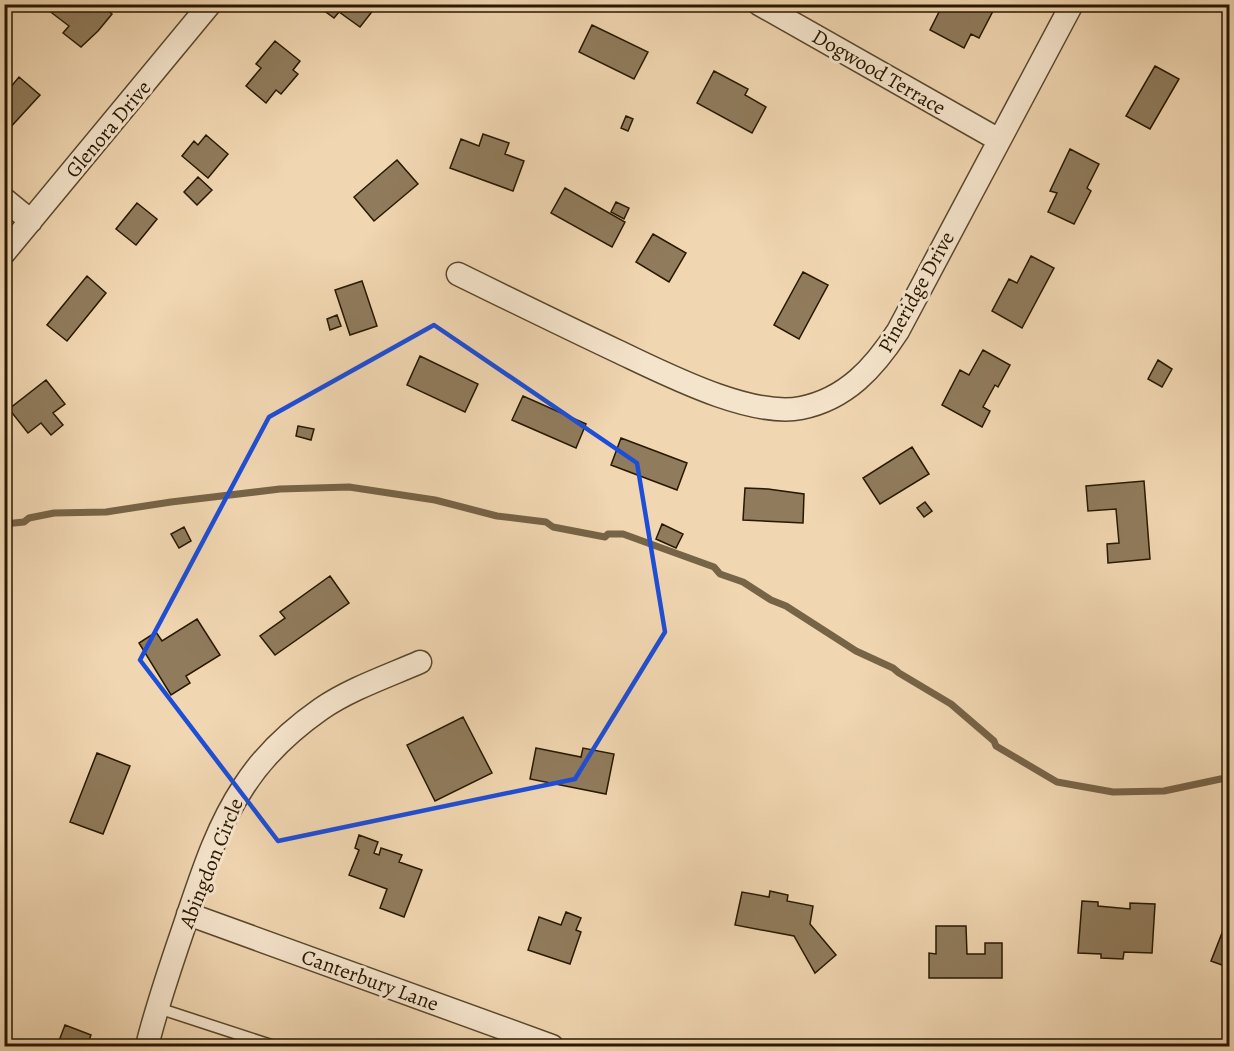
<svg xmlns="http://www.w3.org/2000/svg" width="1234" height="1051" viewBox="0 0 1234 1051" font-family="Alegreya,serif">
  <rect width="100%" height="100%" fill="#f0d6b1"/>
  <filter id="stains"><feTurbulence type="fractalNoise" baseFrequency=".00333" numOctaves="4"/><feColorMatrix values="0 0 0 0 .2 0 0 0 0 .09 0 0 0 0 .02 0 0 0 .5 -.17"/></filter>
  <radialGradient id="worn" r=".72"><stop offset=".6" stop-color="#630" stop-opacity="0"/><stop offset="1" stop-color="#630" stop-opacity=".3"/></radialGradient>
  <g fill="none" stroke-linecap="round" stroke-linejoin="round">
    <path stroke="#776346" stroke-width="7" d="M4 524 24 522 29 518 54 513 106 512 171 502 280 489 349 487 435 500 497 516 546 522 553 527 605 537 608 534H623L714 567 720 574 743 582 771 600 786 606 856 651 893 668 899 673 951 704 994 741 996 746 1057 782 1113 792 1164 791 1230 777"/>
  </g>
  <path fill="#907b5c" stroke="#281800" stroke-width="1.5" d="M53 4H101L112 14 98 31 81 47 63 33 69 26 48 10Z
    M315 4H378L360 27 339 12 334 18Z
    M943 4H988L986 7 993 11 979 38 971 34 964 48 930 30Z
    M592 25 648 52 634 79 579 52Z
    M275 41 300 61 293 70 298 74 281 94 276 90 266 103 246 86 261 68 256 64Z
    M1155 66 1179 79 1150 129 1126 116Z
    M714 71 748 89 745 95 766 107 752 133 697 103Z
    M19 77 40 95 7 131 4 129V95Z
    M626 116 633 119 628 131 621 128Z
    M483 134 509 143 505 154 524 161 513 191 450 168 461 139 479 146Z
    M206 135 228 154 208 178 182 156 194 141 198 145Z
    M1070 149 1099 164 1087 188 1091 191 1074 224 1048 212 1057 193 1050 191Z
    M397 160 418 184 374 221 354 197Z
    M198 177 212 190 197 205 184 192Z
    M565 188 625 222 612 247 551 213Z
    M616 202 629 208 624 219 611 212Z
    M137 203 157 219 136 245 116 229Z
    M653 234 686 253 669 282 636 262Z
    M1031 256 1054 268 1022 328 992 311 1009 279 1017 283Z
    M803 272 828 285 799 339 774 325Z
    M87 276 106 293 67 341 47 325Z
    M362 281 377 326 350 335 335 290Z
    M337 315 341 326 330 330 327 319Z
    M983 350 1010 365 998 387 995 385 983 407 990 411 982 427 942 405 960 370 969 375Z
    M420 356 478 384 465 412 407 385Z
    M1158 360 1172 369 1162 387 1148 379Z
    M46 380 65 404 53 413 63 425 51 435 41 423 28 433 9 409Z
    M523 396 586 424 576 448 512 420Z
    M298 426 314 429 311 440 296 436Z
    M621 438 687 463 677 490 611 465Z
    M912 447 929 474 880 504 863 478Z
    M1144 481 1150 559 1108 563 1107 544 1119 543 1116 509 1088 511 1086 486Z
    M745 488 768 489 804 494 803 523 743 520Z
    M925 502 932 511 924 517 917 508Z
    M662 524 683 534 676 548 656 539Z
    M184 527 191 541 179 548 171 534Z
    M330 576 349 603 275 655 260 636 285 618 280 612Z
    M197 619 220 655 186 676 190 683 171 695 139 643 156 632 162 641Z
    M463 717 492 773 435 801 407 745Z
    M536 748 581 757 583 748 614 754 606 794 530 779Z
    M97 753 130 766 103 834 70 822Z
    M359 835 378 842 374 853 379 855 381 848 402 855 399 862 422 870 404 917 380 908 387 889 349 875 359 850 355 848Z
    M770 891 788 895 787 901 813 906 810 924 836 955 815 973 794 936 735 925 742 892 769 897Z
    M1082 901 1098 902V906L1130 909V903L1155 904 1152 953 1124 952 1123 959 1101 958V954L1078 953Z
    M566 912 581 918 576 930 581 932 570 964 528 950 539 917 561 925Z
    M936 926H966L967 954H985V943H1002V978H929V953L936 954Z
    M1224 928 1230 930V968L1211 961Z
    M65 1025 91 1035 87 1046H57Z"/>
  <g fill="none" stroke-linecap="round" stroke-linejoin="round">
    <defs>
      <path id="lane" d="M158 1008 274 1046"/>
      <path id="street" d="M759 4 999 140
        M4 199 31 221
        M4 253 210 4
        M458 274C511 300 564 326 617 351 664 373 750 418 801 408 846 399 874 368 898 331L1072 4
        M188 914 552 1046
        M147 1046C157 1005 171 965 185 924 201 877 216 828 244 786 264 755 291 730 321 709 350 689 388 676 420 662"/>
    </defs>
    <use href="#lane" stroke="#5a482c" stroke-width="13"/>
    <use href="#street" stroke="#5a482c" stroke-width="25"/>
    <use href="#lane" stroke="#f5e4cc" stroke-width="10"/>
    <use href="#street" stroke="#f5e4cc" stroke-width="22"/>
  </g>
  <path fill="none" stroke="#1d4ed8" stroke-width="4.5" stroke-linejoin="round" d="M434 325 637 463 665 632 575 779 278 841 140 660 269 417Z"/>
  <g text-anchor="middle" stroke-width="6" stroke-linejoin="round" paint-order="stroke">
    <g font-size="21" fill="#281800" stroke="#f5e4cc">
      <text transform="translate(879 72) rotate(30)" y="7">Dogwood Terrace</text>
      <text transform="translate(108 129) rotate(-50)" y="7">Glenora Drive</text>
      <text transform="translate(916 292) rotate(-61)" y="7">Pineridge Drive</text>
      <text transform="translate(211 863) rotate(-68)" y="7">Abingdon Circle</text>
      <text transform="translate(370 980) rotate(20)" y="7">Canterbury Lane</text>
    </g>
  </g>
  <rect width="1234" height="1051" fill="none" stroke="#f0d6b1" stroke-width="24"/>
  <rect x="6" y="6" width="1222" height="1039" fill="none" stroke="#281800" stroke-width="3"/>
  <rect x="12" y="12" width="1210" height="1027" fill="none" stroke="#281800" stroke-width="1.5"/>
  <rect width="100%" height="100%" filter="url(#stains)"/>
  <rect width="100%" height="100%" fill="url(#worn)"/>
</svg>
